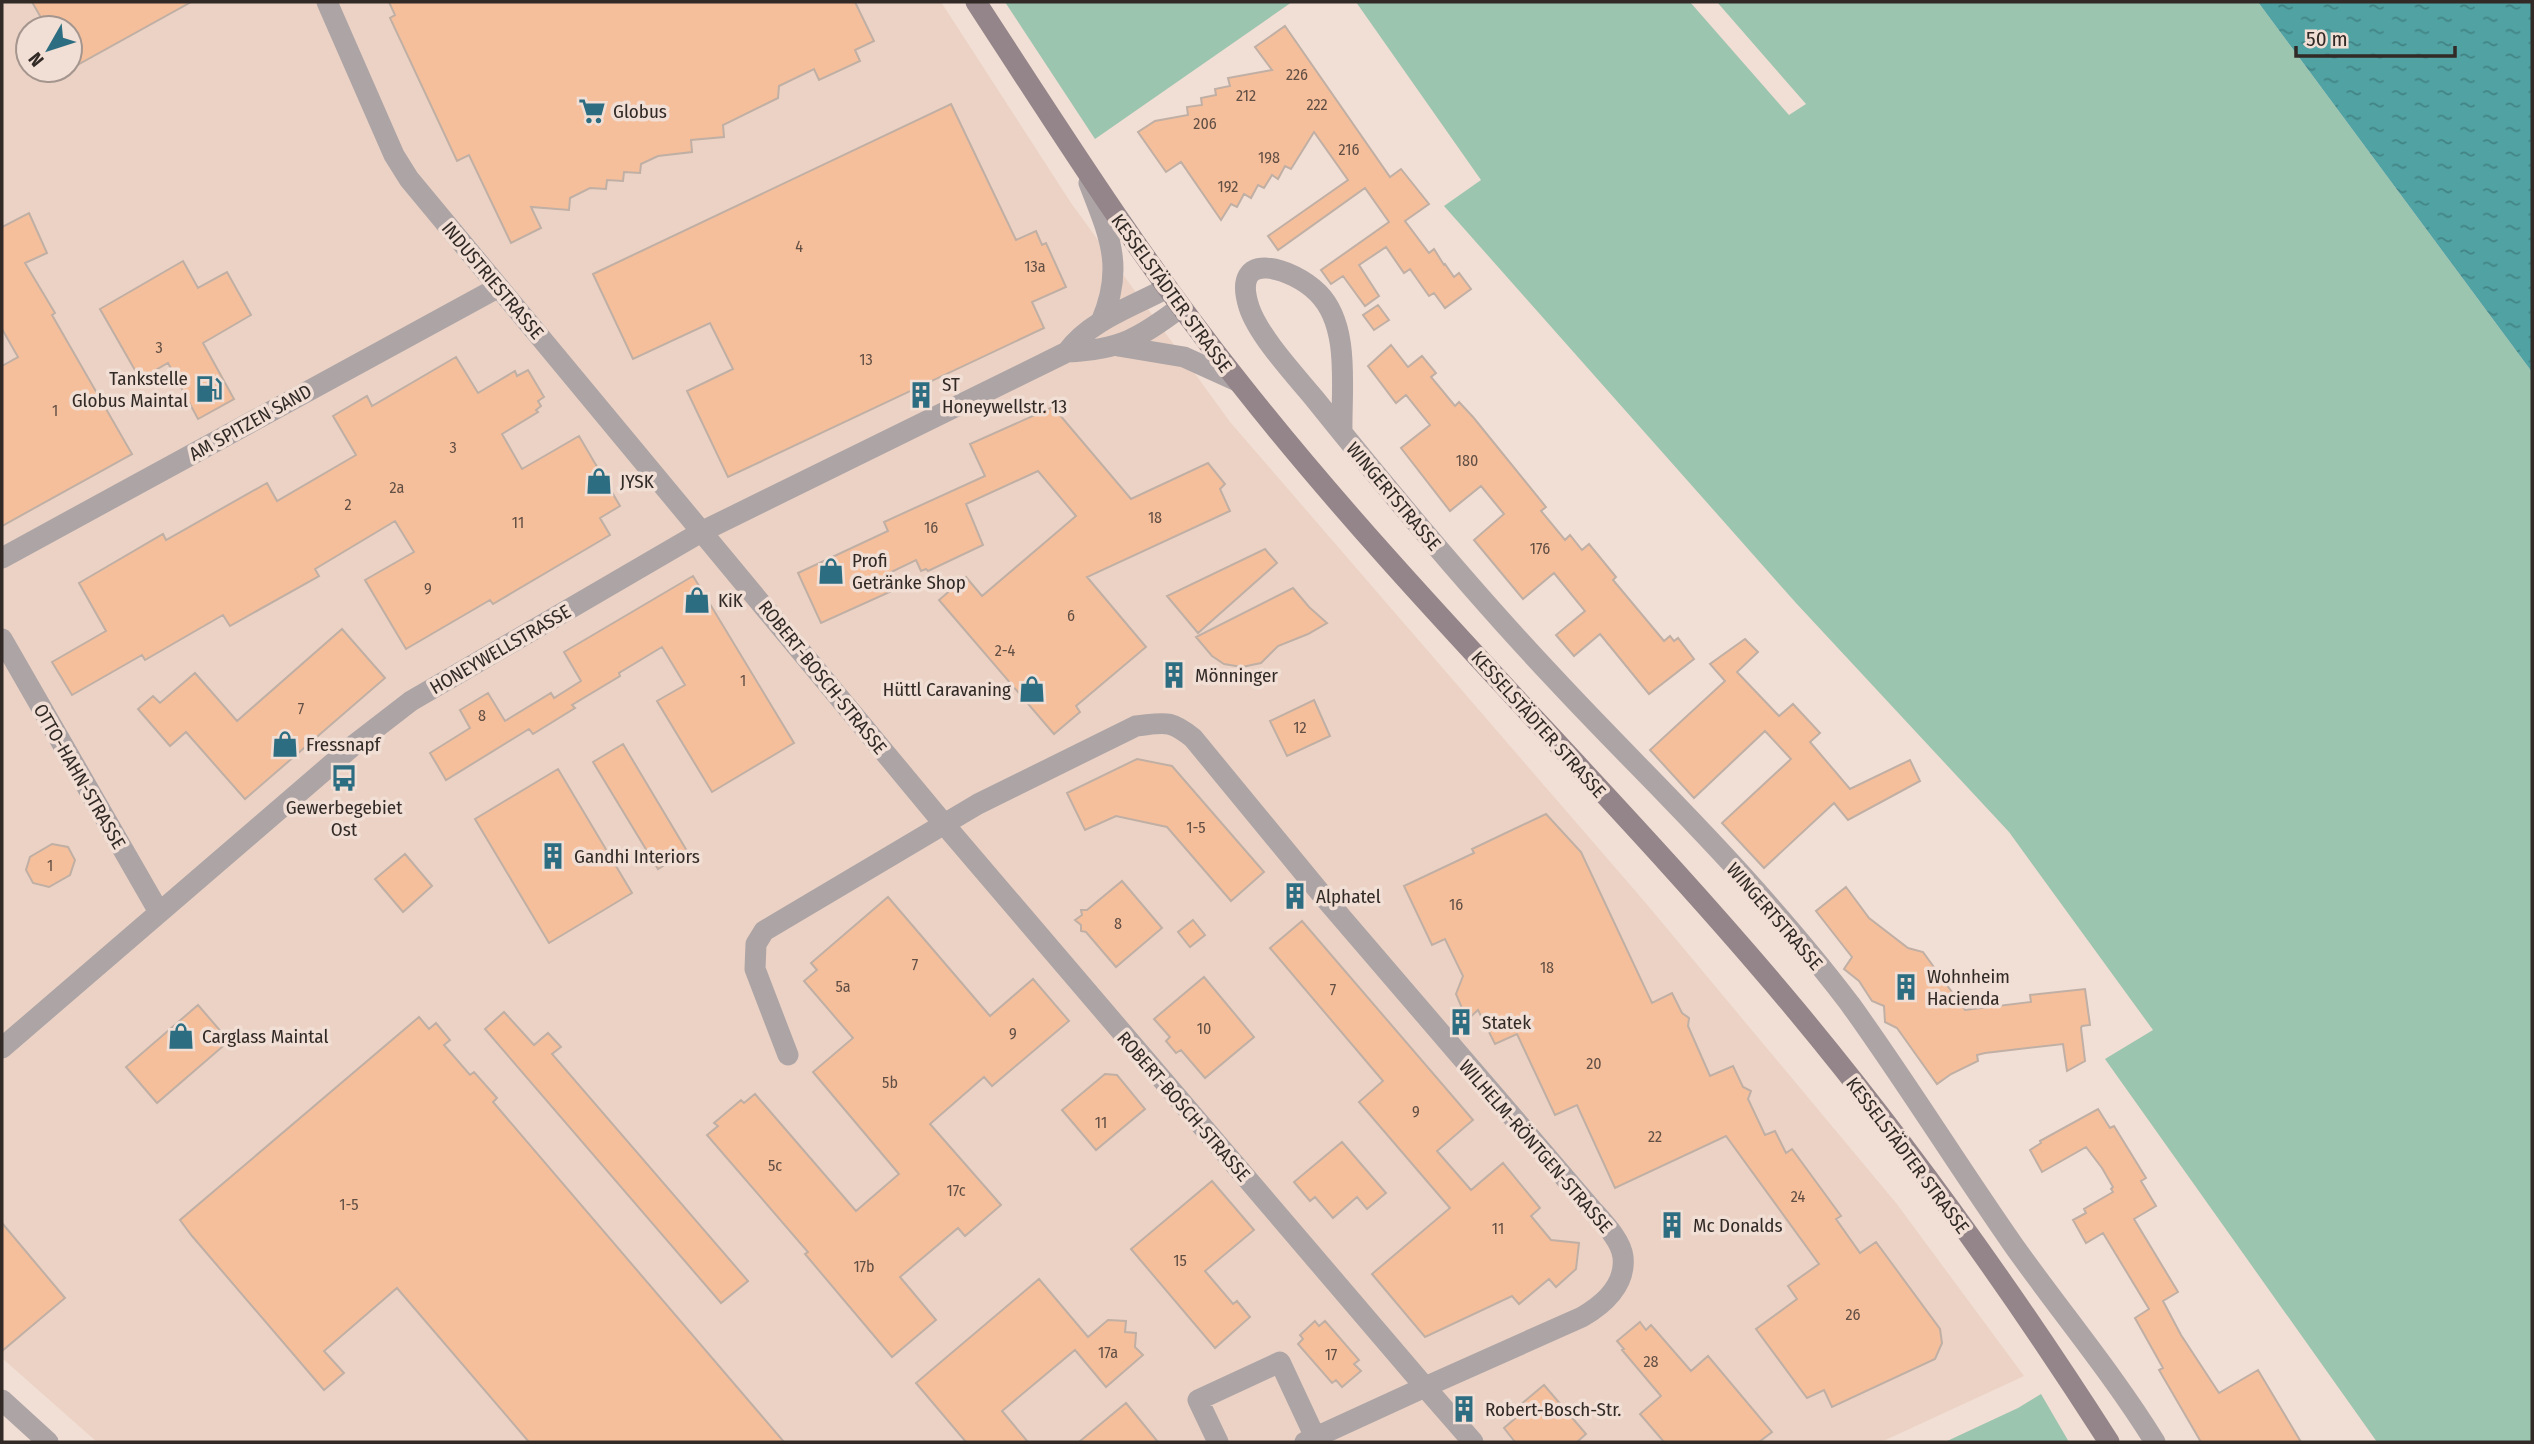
<svg xmlns="http://www.w3.org/2000/svg" width="2534" height="1444" viewBox="0 0 2534 1444" font-family="'Fira Sans Condensed',sans-serif">
  <defs>
    <pattern id="water-ripples" width="26" height="14" patternUnits="userSpaceOnUse" patternTransform="scale(1.75)"><rect width="26" height="14" fill="#50a2a3"/><path d="M2 4q2-2 4 0t4 0M15 11q2-2 4 0t4 0" fill="none" stroke="#438485"/></pattern>
  </defs>
  <rect width="100%" height="100%" fill="#f1ded4"/>
  <path fill="#ebd2c4" fill-rule="evenodd" d="M2 2H941L1071 203 1230 422 1644 901 1896 1203 2024 1376 1881 1442H97L2 1358ZM28 28H70V70H28Z"/>
  <path fill="#9cc5b0" d="M1005 2H1292L1095 139Z
    M1356 2H1690L1789 115 1806 104 1717 2H2258L2532 372V1442H2377L2105 1059 2153 1030 2009 832 1796 603 1444 206 1481 180Z
    M2041 1394 2069 1442H1945L2018 1408Z"/>
  <path fill="url(#water-ripples)" d="M2258 2H2532V372Z"/>
  <path fill="#f6bf9c" stroke="#c0afa4" stroke-width="2" d="M32 2H191L70 69V28H47Z
    M389 2H855L874 41 855 50 860 61 819 80 814 69 779 86 778 98 723 125 724 137 691 140 692 152 658 156 641 164 640 173 624 172 623 181 607 180 606 189 590 188 570 198 569 210 531 207 541 228 511 243 469 155 457 161 390 18 395 15Z
    M1285 26 1390 177 1401 169 1429 204 1405 221 1429 253 1434 249 1444 265 1445 264 1454 277 1459 273 1471 289 1445 308 1434 293 1429 296 1410 269 1404 273 1386 247 1359 265 1379 296 1365 306 1343 276 1331 284 1321 270 1389 222 1365 188 1278 250 1268 236 1348 180 1314 132 1291 169 1285 166 1278 179 1272 175 1264 188 1258 185 1251 198 1244 194 1237 207 1231 204 1221 220 1181 162 1166 172 1138 132 1155 121 1188 115 1187 107 1202 105 1201 98 1216 95 1215 89 1230 86 1228 78 1272 70 1255 47Z
    M951 104 1016 240 1036 231 1042 245 1046 243 1066 287 1032 302 1044 328 728 477 687 391 733 369 710 323 633 359 593 274Z
    M29 213 47 253 25 263 55 313 52 315 132 454 2 526V366L18 357 2 329V227Z
    M183 261 198 288 227 272 251 315 203 343 234 399 198 419 168 363 140 379 100 309Z
    M1378 305 1389 320 1374 330 1363 315Z
    M1391 345 1408 367 1422 356 1436 373 1431 377 1455 406 1459 402 1473 417 1546 507 1541 511 1565 540 1570 535 1582 550 1589 544 1616 577 1613 580 1664 641 1670 636 1674 641 1678 638 1694 659 1649 694 1600 634 1574 656 1556 635 1585 611 1554 573 1523 599 1474 540 1504 514 1481 486 1450 511 1401 448 1430 425 1406 395 1396 403 1368 366Z
    M456 357 478 393 515 371 517 376 528 370 544 397 538 401 541 406 536 410 538 412 502 434 522 469 579 436 620 506 600 518 610 535 493 604 490 600 406 649 365 580 414 552 395 521 315 569 319 576 230 626 223 615 145 660 142 655 72 695 52 662 106 631 79 583 163 534 166 540 267 483 277 501 356 455 333 416 367 396 372 406Z
    M1053 407 1131 499 1208 463 1225 484 1220 489 1230 511 1087 577 1146 647 1076 706 1080 712 1054 734 939 600 966 577 982 596 1076 516 1038 471 966 504 983 545 928 571 926 569 921 571 916 560 887 574 894 590 821 623 798 573 888 531 884 522 985 476 970 444Z
    M1265 549 1277 563 1198 633 1167 596Z
    M693 576 794 743 712 792 657 701 685 685 662 647 619 673 620 676 572 705 575 708 533 734 529 729 446 780 430 753 470 728 460 710 488 693 505 721 551 693 554 698 581 681 564 652Z
    M1293 588 1309 607 1327 623 1308 634 1278 646 1261 663 1242 667 1224 664 1212 656 1196 637Z
    M342 629 385 678 245 799 186 732 170 746 138 709 153 696 160 703 195 673 237 721Z
    M1745 639 1758 652 1737 672 1779 716 1793 704 1820 733 1810 742 1850 789 1910 760 1920 781 1848 820 1834 803 1764 868 1722 823 1791 759 1765 731 1694 798 1650 750 1725 681 1710 664Z
    M1314 700 1330 736 1287 756 1270 721Z
    M623 744 687 851 658 869 593 762Z
    M1137 759 1172 766 1264 872 1231 901 1167 827 1116 816 1085 830 1067 793Z
    M558 769 632 893 549 943 475 819Z
    M1546 814 1581 852 1652 1003 1672 993 1682 1013 1689 1018 1688 1026 1710 1076 1733 1066 1743 1087 1751 1091 1748 1099 1765 1135 1775 1131 1786 1153 1792 1149 1841 1216 1836 1219 1860 1253 1876 1242 1940 1329 1942 1343 1935 1359 1832 1407 1824 1390 1807 1398 1756 1329 1797 1299 1788 1286 1819 1264 1726 1136 1615 1188 1577 1105 1555 1115 1517 1034 1495 1044 1478 1010 1467 1020 1456 994 1463 976 1445 939 1432 945 1404 886 1474 853 1472 849Z
    M52 844 68 847 75 860 70 875 49 887 33 883 26 870 30 857Z
    M405 854 432 886 403 912 375 879Z
    M1122 881 1162 928 1116 967 1086 932 1081 931V925L1075 920 1082 915 1081 910H1087Z
    M1846 887 1869 918 1908 948 1923 952 1965 1010 2031 1002 2030 995 2085 989 2090 1025 2082 1026 2081 1028 2085 1061 2067 1071 2063 1044 1985 1053 1977 1055 1978 1061 1951 1074 1937 1084 1897 1028 1885 1022 1884 1006 1872 1001 1859 981 1844 969 1852 957 1816 911Z
    M888 897 990 1016 1033 979 1069 1021 992 1086 984 1077 930 1124 1001 1205 965 1236 958 1228 900 1277 936 1320 892 1357 805 1254 808 1252 707 1135 718 1126 714 1123 741 1100 744 1103 755 1094 856 1211 899 1174 813 1072 853 1038 804 981 817 970 811 963Z
    M1193 920 1205 935 1190 947 1178 932Z
    M1302 921 1473 1120 1437 1151 1471 1190 1503 1163 1540 1208 1531 1216 1551 1240 1579 1243 1576 1269 1556 1287 1549 1279 1519 1304 1512 1296 1425 1337 1372 1274 1450 1208 1359 1102 1383 1081 1270 948Z
    M1204 977 1254 1037 1205 1078 1181 1050 1176 1053 1166 1041 1170 1037 1154 1019Z
    M198 1005 229 1041 157 1103 126 1067Z
    M504 1012 534 1045 548 1033 561 1047 552 1054 748 1281 721 1303 485 1029Z
    M419 1017 429 1029 436 1023 450 1040 444 1045 470 1075 474 1072 497 1098 493 1102 784 1442H529L397 1288 324 1351 344 1373 324 1390 192 1236 180 1220Z
    M1105 1074 1117 1075 1145 1109 1096 1150 1062 1110Z
    M2098 1109 2110 1128 2114 1126 2146 1178 2141 1181 2156 1206 2134 1219 2178 1292 2163 1301 2181 1335 2219 1393 2258 1370 2301 1442H2201L2159 1370 2163 1368 2135 1318 2149 1309 2103 1233 2086 1243 2073 1220 2086 1213 2084 1209 2113 1192 2111 1189 2113 1187 2102 1168 2086 1147 2042 1172 2030 1150 2041 1143 2040 1141Z
    M1342 1142 1386 1193 1367 1209 1357 1197 1333 1218 1315 1197 1310 1201 1294 1182Z
    M1212 1181 1254 1230 1205 1271 1233 1304 1237 1301 1250 1317 1215 1348 1131 1249Z
    M2 1223 65 1298 2 1351Z
    M1039 1279 1088 1337 1108 1320 1126 1321 1125 1332 1136 1333 1135 1347 1143 1355 1106 1387 1075 1350 1002 1411 1028 1442H966L916 1383Z
    M1315 1321 1319 1326 1325 1321 1359 1360 1354 1364 1361 1371 1342 1387 1336 1380 1332 1383 1298 1344 1303 1339 1300 1335Z
    M1640 1322 1646 1330 1651 1325 1691 1371 1708 1356 1772 1432 1759 1442H1664L1640 1414 1661 1396 1622 1350 1624 1349 1617 1341Z
    M1544 1385 1586 1434 1577 1442H1515L1504 1428 1524 1411 1519 1406Z
    M1126 1403 1158 1442H1079Z"/>
  <g fill="none" stroke-linecap="round" stroke-linejoin="round">
    <path stroke="#ada4a6" stroke-width="21" d="M327 2 394 155 409 179 944 824 1425 1387 1305 1442
      M1089 183C1109 235 1125 267 1101 322
      M1118 346 1184 357 1237 381
      M1067 352C1090 320 1134 306 1167 288
      M1342 433C1341 389 1351 326 1318 293 1293 268 1230 247 1249 307 1258 335 1294 374 1314 398 1391 494 1470 589 1555 679 1619 748 1688 814 1751 885 1785 923 1819 963 1850 1004 1907 1083 1958 1166 2014 1246 2061 1312 2113 1374 2155 1442
      M2 558 499 287
      M2 639 159 912
      M2 1048 354 745 411 701 703 531 1067 352C1120 350 1140 338 1181 307
      M788 1055 755 969 756 944 764 931 978 804 1136 726C1165 723 1169 719 1193 738L1323 896 1590 1207C1601 1220 1621 1239 1623 1257 1626 1285 1603 1305 1582 1317L1425 1387 1473 1442
      M2 1400 48 1442
      M1218 1442 1198 1400 1280 1362 1315 1437"/>
    <path stroke="#938589" stroke-width="21" d="M976 2C1060 131 1142 261 1238 381 1411 601 1616 794 1795 1009 1909 1146 2013 1292 2109 1442"/>
  </g>
  <defs>
    <symbol id="supermarket-bare" viewBox="-9 -9 18 18"><path d="M-6-5.5h2.5l.6 2H6L4.5 2H-2.5L-4.4-4H-6ZM-1.5 3.2a1.3 1.3 0 1 0 .1 0ZM3 3.2a1.3 1.3 0 1 0 .1 0Z" fill="#2d6d81" stroke="#f1ded4" stroke-width="2.5" paint-order="stroke"/></symbol>
    <symbol id="fuel-bare" viewBox="-9 -9 18 18"><path d="M-5.5-6h7V0h2V4h1.3V-2.5L3-4.5l.8-.8L6-3V5H2.5V1h-1V6h-7ZM-4.2-4.7v3.2H.2V-4.7Z" fill="#2d6d81" stroke="#f1ded4" stroke-width="2.5" paint-order="stroke"/></symbol>
    <symbol id="building-bare" viewBox="-9 -9 18 18"><path d="M-4-6H4V6H1V3H-1V6H-4ZM-2.5-4.3h1.7v1.8h-1.7ZM.8-4.3h1.7v1.8H.8ZM-2.5-1h1.7V.8h-1.7ZM.8-1h1.7V.8H.8Z" fill="#2d6d81" stroke="#f1ded4" stroke-width="2.5" paint-order="stroke"/></symbol>
    <symbol id="shop-bare" viewBox="-9 -9 18 18"><path d="M-5-2.5h2.3a2.7 3.5 0 0 1 5.4 0H5L5.5 6h-11ZM-1.5-2.5h3a1.5 2.3 0 0 0-3 0Z" fill="#2d6d81" stroke="#f1ded4" stroke-width="2.5" paint-order="stroke"/></symbol>
    <symbol id="bus-bare" viewBox="-9 -9 18 18"><path d="M-5-6H5V4H4V6H2V4H-2V6H-4V4H-5ZM-3.5-4V0h7V-4ZM-3.5 1.2v1.5H-2V1.2ZM2 1.2v1.5H3.5V1.2Z" fill="#2d6d81" stroke="#f1ded4" stroke-width="2.5" paint-order="stroke"/></symbol>
  </defs>
  <g fill-rule="evenodd">
    <use href="#supermarket-bare" x="573" y="92" width="38" height="38"/>
    <use href="#fuel-bare" x="190" y="370" width="38" height="38"/>
    <use href="#building-bare" x="902" y="376" width="38" height="38"/>
    <use href="#shop-bare" x="580" y="462" width="38" height="38"/>
    <use href="#shop-bare" x="812" y="552" width="38" height="38"/>
    <use href="#shop-bare" x="678" y="581" width="38" height="38"/>
    <use href="#building-bare" x="1155" y="656" width="38" height="38"/>
    <use href="#shop-bare" x="1013" y="670" width="38" height="38"/>
    <use href="#shop-bare" x="266" y="725" width="38" height="38"/>
    <use href="#bus-bare" x="325" y="759" width="38" height="38"/>
    <use href="#building-bare" x="534" y="837" width="38" height="38"/>
    <use href="#building-bare" x="1276" y="877" width="38" height="38"/>
    <use href="#building-bare" x="1887" y="968" width="38" height="38"/>
    <use href="#building-bare" x="1442" y="1003" width="38" height="38"/>
    <use href="#shop-bare" x="162" y="1017" width="38" height="38"/>
    <use href="#building-bare" x="1653" y="1206" width="38" height="38"/>
    <use href="#building-bare" x="1445" y="1390" width="38" height="38"/>
  </g>
  <g text-anchor="middle" stroke-width="7" stroke-linejoin="round" paint-order="stroke">
    <g font-size="16" fill="#624f44">
      <text x="1297" y="80">226</text>
      <text x="1246" y="101">212</text>
      <text x="1317" y="110">222</text>
      <text x="1205" y="129">206</text>
      <text x="1349" y="155">216</text>
      <text x="1269" y="163">198</text>
      <text x="1228" y="192">192</text>
      <text x="799" y="252">4</text>
      <text x="1035" y="272">13a</text>
      <text x="159" y="353">3</text>
      <text x="866" y="365">13</text>
      <text x="55" y="416">1</text>
      <text x="453" y="453">3</text>
      <text x="1467" y="466">180</text>
      <text x="397" y="493">2a</text>
      <text x="348" y="510">2</text>
      <text x="1155" y="523">18</text>
      <text x="518" y="528">11</text>
      <text x="931" y="533">16</text>
      <text x="1540" y="554">176</text>
      <text x="428" y="594">9</text>
      <text x="1071" y="621">6</text>
      <text x="1005" y="656">2-4</text>
      <text x="743" y="686">1</text>
      <text x="301" y="714">7</text>
      <text x="482" y="721">8</text>
      <text x="1300" y="733">12</text>
      <text x="1196" y="833">1-5</text>
      <text x="50" y="871">1</text>
      <text x="1456" y="910">16</text>
      <text x="1118" y="929">8</text>
      <text x="915" y="970">7</text>
      <text x="1547" y="973">18</text>
      <text x="843" y="992">5a</text>
      <text x="1333" y="995">7</text>
      <text x="1204" y="1034">10</text>
      <text x="1013" y="1039">9</text>
      <text x="1594" y="1069">20</text>
      <text x="890" y="1088">5b</text>
      <text x="1416" y="1117">9</text>
      <text x="1101" y="1128">11</text>
      <text x="1655" y="1142">22</text>
      <text x="775" y="1171">5c</text>
      <text x="956" y="1196">17c</text>
      <text x="1798" y="1202">24</text>
      <text x="349" y="1210">1-5</text>
      <text x="1498" y="1234">11</text>
      <text x="1180" y="1266">15</text>
      <text x="864" y="1272">17b</text>
      <text x="1853" y="1320">26</text>
      <text x="1108" y="1358">17a</text>
      <text x="1331" y="1360">17</text>
      <text x="1651" y="1367">28</text>
    </g>
    <g font-size="19" fill="#312a26" stroke="#f1ded4" text-anchor="start">
      <text x="613" y="118">Globus</text>
      <text x="188" y="385" text-anchor="end">Tankstelle<tspan x="188" dy="22">Globus Maintal</tspan></text>
      <text x="942" y="391">ST<tspan x="942" dy="22">Honeywellstr. 13</tspan></text>
      <text x="620" y="488">JYSK</text>
      <text x="852" y="567">Profi<tspan x="852" dy="22">Getränke Shop</tspan></text>
      <text x="718" y="607">KiK</text>
      <text x="1195" y="682">Mönninger</text>
      <text x="1011" y="696" text-anchor="end">Hüttl Caravaning</text>
      <text x="306" y="751">Fressnapf</text>
      <text x="344" y="814" text-anchor="middle">Gewerbegebiet<tspan x="344" dy="22">Ost</tspan></text>
      <text x="574" y="863">Gandhi Interiors</text>
      <text x="1316" y="903">Alphatel</text>
      <text x="1927" y="983">Wohnheim<tspan x="1927" dy="22">Hacienda</tspan></text>
      <text x="1482" y="1029">Statek</text>
      <text x="202" y="1043">Carglass Maintal</text>
      <text x="1693" y="1232">Mc Donalds</text>
      <text x="1485" y="1416">Robert-Bosch-Str.</text>
    </g>
    <g font-size="19" fill="#312a26" stroke="#f1ded4">
      <text transform="translate(493 280) rotate(50)" y="7">INDUSTRIESTRASSE</text>
      <text transform="translate(1172 293) rotate(54)" y="7">KESSELSTÄDTER STRASSE</text>
      <text transform="translate(250 422) rotate(-29)" y="7">AM SPITZEN SAND</text>
      <text transform="translate(1394 496) rotate(50)" y="7">WINGERTSTRASSE</text>
      <text transform="translate(500 649) rotate(-30)" y="7">HONEYWELLSTRASSE</text>
      <text transform="translate(823 677) rotate(51)" y="7">ROBERT-BOSCH-STRASSE</text>
      <text transform="translate(1539 724) rotate(48)" y="7">KESSELSTÄDTER STRASSE</text>
      <text transform="translate(80 776) rotate(60)" y="7">OTTO-HAHN-STRASSE</text>
      <text transform="translate(1775 916) rotate(49)" y="7">WINGERTSTRASSE</text>
      <text transform="translate(1184 1106) rotate(49)" y="7">ROBERT-BOSCH-STRASSE</text>
      <text transform="translate(1536 1146) rotate(49)" y="7">WILHELM-RÖNTGEN-STRASSE</text>
      <text transform="translate(1908 1155) rotate(53)" y="7">KESSELSTÄDTER STRASSE</text>
    </g>
  </g>
  <rect width="2534" height="1444" fill="none" stroke="#312a26" stroke-width="7"/>
  <g transform="translate(49 49) rotate(231)"><circle r="33" fill="#f1ded4" stroke="#a4968e" stroke-width="2"/>
  <path d="M0-5L12 26L0 18L-12 26Z" fill="#2d6d81"/>
  <text y="-10" font-size="19" font-weight="bold" text-anchor="middle" fill="#312a26">N</text>
  </g>
  <path d="M2296 46v10h159v-10" fill="none" stroke="#312a26" stroke-width="3.5"/>
  <text x="2306" y="46" font-size="21" fill="#312a26" stroke="#f1ded4" stroke-width="5" paint-order="stroke">50 m</text>
</svg>
